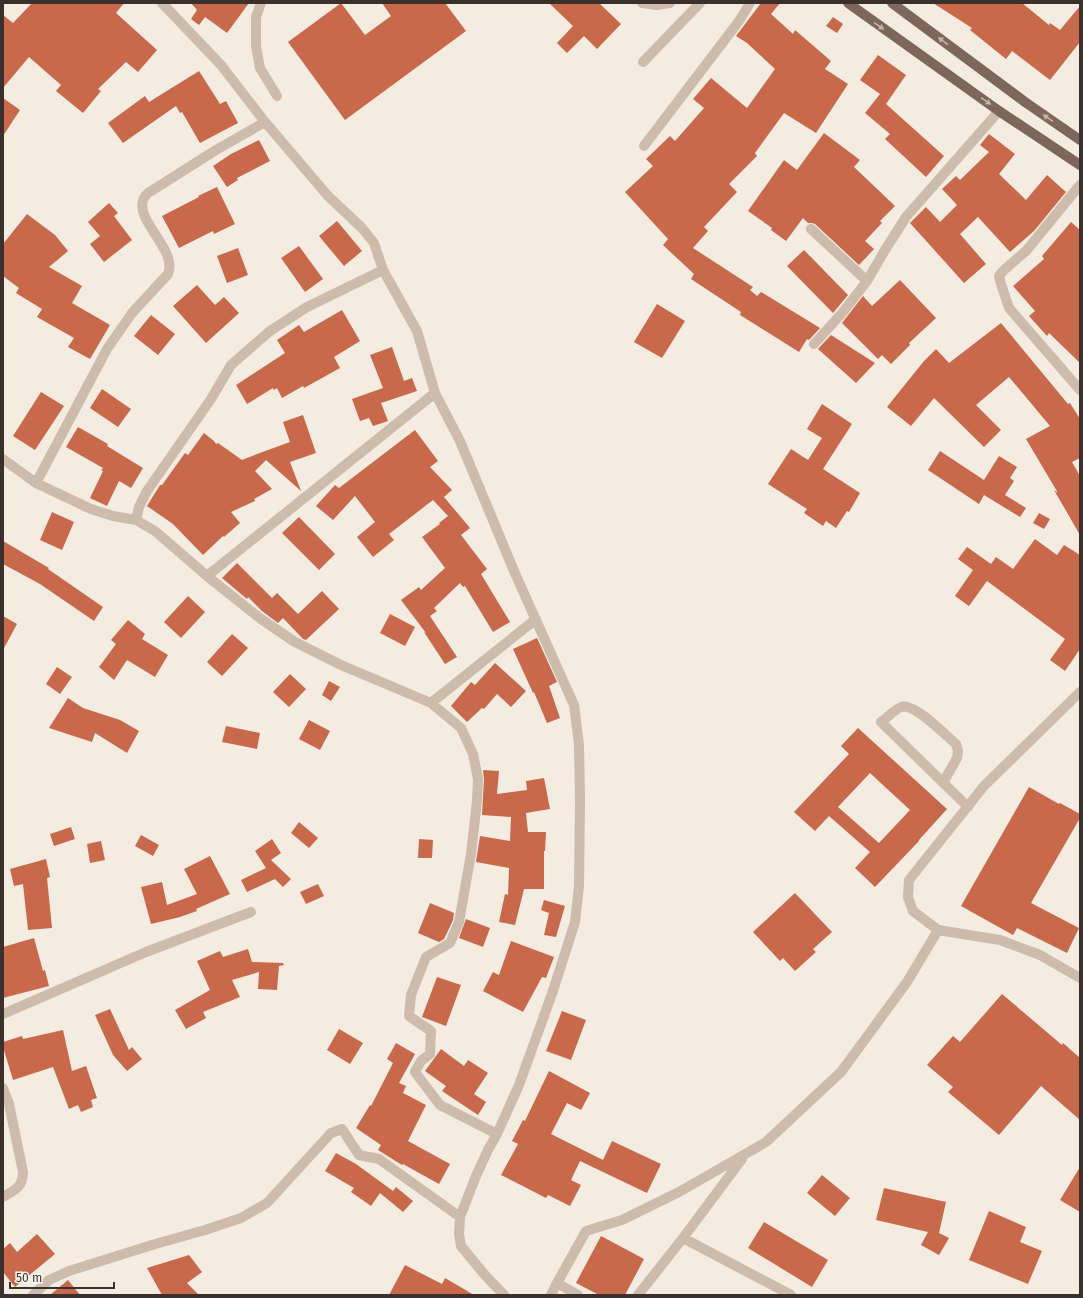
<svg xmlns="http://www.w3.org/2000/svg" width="1083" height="1298" viewBox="0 0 1083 1298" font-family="'Fira Sans',sans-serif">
  <rect width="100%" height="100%" fill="#f4ebe1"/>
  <path fill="#c8694b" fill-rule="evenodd" d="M32 3H124L116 13 157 50 138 72 126 62 98 89 101 91 83 113 56 91 61 85 29 57 3 88V15L13 23Z
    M191 3H249L227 33 205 17 199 25 191 19 197 10Z
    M341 3 365 35 391 16 382 3H445L466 31 345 120 288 42Z
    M549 3H599L621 24 597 49 584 36 567 53 557 43 573 26Z
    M761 3H780L771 14 793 34 795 30 831 61 825 69 848 84 816 133 784 113 755 153 757 156 729 184 737 192 704 227 708 231 693 248 753 287 750 290 757 296 761 292 820 328 809 340 807 339 799 352 740 315 741 312 691 279 694 274 663 245 668 239 625 192 653 166 646 159 670 136 675 141 704 108 693 99 711 78 747 108 775 69 747 43 736 36Z
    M933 3H1022L1049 25 1050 23 1060 30 1080 6V42L1050 80 1012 51 1006 59 970 30 972 28Z
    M833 17 843 24 837 33 826 26Z
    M878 55 906 75 886 104 944 156 926 177 885 139 890 134 865 113 880 94 860 80Z
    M199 71 220 104 226 101 238 123 200 143 182 112 180 113 176 106 123 143 108 123 145 96 149 102Z
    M3 98 20 110 3 136Z
    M824 133 860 160 854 167 895 206 880 221 882 223 865 241 874 249 859 265 815 224 812 223H808L803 218 786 241 771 230 772 228 748 211 784 160 797 170Z
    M989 134 1015 154 999 174 1026 200 1047 175 1066 192 1034 231 1010 252 978 217 960 234 986 264 964 283 910 223 926 207 940 222 957 205 942 189 956 176 960 180 989 152 980 145Z
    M259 140 270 161 237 178 238 180 227 187 213 166 231 154Z
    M217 187 235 224 214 234 213 231 179 248 162 216 199 197 198 196Z
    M109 203 118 213 114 216 132 240 104 262 90 244 100 236 88 222Z
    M27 214 55 235 68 251 49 267 82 286 72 303 110 325 90 359 68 347 74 338 37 317 42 309 16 293 19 288 3 276V244Z
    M337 221 362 251 344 266 319 236Z
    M1071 222 1080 230V363L1049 333 1047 336 1029 316 1035 311 1013 286 1044 259 1042 256Z
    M299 246 323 279 305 292 281 258Z
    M238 248 248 275 227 283 217 256Z
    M804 250 848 295 833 313 787 266Z
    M900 280 936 318 909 343 910 345 891 364 882 355 878 359 842 323 863 296 872 306Z
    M197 285 215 305 224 297 239 313 206 343 173 306Z
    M657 304 685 321 662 358 634 342Z
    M342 310 360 341 334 357 340 368 304 388 303 386 282 398 277 388 274 390 273 388 247 404 236 385 285 353 277 340 299 325 304 332Z
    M151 315 175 334 158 355 134 336Z
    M1001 323 1068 404 1070 403 1080 419V458L1072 462 1080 476V535L1054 490 1058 493 1026 439 1050 426 1009 377 976 405 1001 430 984 447 934 398 911 426 887 407 924 361 936 349 949 363Z
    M831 335 875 363 856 383 818 349Z
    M392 347 404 381 412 378 417 391 381 403 388 421 373 426 369 418 360 421 352 399 383 388 370 355Z
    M102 389 131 409 118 427 90 408Z
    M41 392 64 406 35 450 13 436Z
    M822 404 852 424 823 469 860 493 849 512 847 511 836 528 826 521 823 526 804 513 807 509 768 484 791 449 808 460 822 438 807 429Z
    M303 415 316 453 290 462 301 491 266 460 255 471 272 489 254 499 255 501 231 512 240 523 224 537 223 536 203 555 173 524 147 506 160 485H162L185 453 188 455 204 433 214 441 216 444 218 443 242 460 257 454 290 442 283 422Z
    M78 427 108 444 107 446 143 468 131 488 119 481 107 506 90 498 103 471 101 470 103 468 66 447Z
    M415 430 438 461 430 467 452 490 444 497 470 528 461 535 487 569 481 574 510 622 493 632 465 586 463 587 460 583 434 608 437 611 430 616 457 657 445 664 424 632 426 633 401 600 419 587 421 590 445 568 422 537 440 524 439 523 448 516 433 500 389 534 394 540 373 557 357 537 375 522 355 496 333 520 316 506 335 485 339 488Z
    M940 451 984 480 999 456 1017 467 1010 478 1014 481 1005 495 1026 508 1020 517 984 495 979 504 928 470Z
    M52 512 74 522 62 550 40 540Z
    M1039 513 1050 519 1044 529 1033 523Z
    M299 517 335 554 319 570 282 533Z
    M1035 539 1057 555 1064 545 1080 555V649L1065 671 1050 660 1065 639 987 581 969 606 955 596 973 570 958 559 967 547 991 564 996 557 1013 569Z
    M3 541 49 568 48 569 103 607 94 621 40 584 3 564Z
    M237 563 272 598 277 593 298 614 322 591 339 609 306 640 303 639 283 618 278 623 262 611 248 597 247 599 222 578Z
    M188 596 205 612 181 638 164 622Z
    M390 614 415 627 405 646 380 633Z
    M3 616 17 624 3 650Z
    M128 620 145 634 142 639 168 655 155 677 127 660 114 680 99 667 116 644 111 640Z
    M232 634 248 648 222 676 207 662Z
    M537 638 557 682 549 686 560 718 547 723 534 692 533 693 513 649Z
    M495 663 526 691 511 707 497 694 484 709 482 708 467 722 451 706 471 682 475 685Z
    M57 667 72 677 60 694 46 684Z
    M290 674 306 689 289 707 273 692Z
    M329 681 340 687 331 701 322 695Z
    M68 698 83 708 120 720 139 731 127 753 95 733 92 742 49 728Z
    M309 720 330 731 320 750 299 739Z
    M226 726 260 733 257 749 222 742Z
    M858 728 947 809 919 840V841L875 887 855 868 870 852 829 816 815 831 794 812 849 754 841 746ZM870 773 910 810 879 843 838 807Z
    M483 770 499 771 497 794 527 790 526 781 544 778 550 809 526 813 528 832H546L545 851H544V889H524L515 925 499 922 505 894 508 895 509 868 476 862 480 836 510 841 511 817 482 815 484 779Z
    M1029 787 1059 804 1060 803 1080 814V818L1031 903 1079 928 1067 953 1017 928 1013 935 961 906Z
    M299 822 318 838 309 848 291 833Z
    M71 827 75 839 54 846 50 834Z
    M141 835 159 845 153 856 135 846Z
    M272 839 281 853 271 860 291 879 283 887 275 879 247 892 241 880 266 868 255 851Z
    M419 839 433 840 432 858H418Z
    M101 841 105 860 90 863 87 844Z
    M210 856 230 894 196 909 197 911 180 917 151 924 141 887 162 882 167 905 197 894 184 869Z
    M46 859 50 877 47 878 52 928 28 930 23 884 14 886 10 869Z
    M318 884 324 896 306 904 300 892Z
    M795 893 832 932 813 949 816 952 795 971 783 958 780 961 753 932Z
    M544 900 565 906 556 937 544 935 549 913 541 910Z
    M430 903 454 913 453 920 447 933 444 939 439 942 418 933Z
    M466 919 490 928 483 947 459 938Z
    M34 938 43 971 45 970 49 986 3 998V947Z
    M511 941 554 957 546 978 542 977 523 1012 483 991 493 972 499 975Z
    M248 949 252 962 283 963 284 965 279 966 277 990 258 989 259 972 232 980 240 997 203 1012 206 1018 186 1029 175 1010 210 990 197 961 220 951 223 957Z
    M437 977 461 985 446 1026 422 1017Z
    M1002 994 1062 1045 1063 1043 1080 1058V1120L1041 1086 999 1135 948 1092 953 1087 927 1065 953 1036 960 1042Z
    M110 1009 129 1050 132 1047 142 1059 127 1071 113 1055 95 1015Z
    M562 1011 586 1020 571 1060 546 1051Z
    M339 1029 363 1043 350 1064 327 1050Z
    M63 1030 72 1071 86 1066 97 1098 91 1100 93 1107 81 1112 78 1105 69 1109 53 1067 13 1080 3 1047V1042L22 1036 23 1039Z
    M396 1043 415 1054 399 1083 406 1086 403 1093 426 1105 408 1141 450 1164 439 1184 403 1164 402 1165 378 1150 381 1145 356 1128 370 1105 371 1106 393 1063 387 1059Z
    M441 1049 464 1066 468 1060 488 1073 474 1094 486 1102 478 1115 442 1091 446 1086 425 1071Z
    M549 1071 590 1093 581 1110 567 1103 551 1134 603 1160 612 1141 661 1164 647 1193 580 1161 571 1180 581 1185 570 1206 548 1195 546 1198 501 1175 518 1144 512 1141 523 1120 525 1121Z
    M336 1153 356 1164 393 1191 396 1187 413 1201 403 1212 380 1193 371 1206 351 1192 354 1188 325 1171Z
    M1080 1167V1212L1060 1200Z
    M822 1175 850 1198 835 1216 807 1193Z
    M884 1188 946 1202 939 1233 949 1238 939 1255 921 1245 928 1232 876 1220Z
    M989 1211 1026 1227 1020 1242 1042 1251 1028 1284 969 1260Z
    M764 1222 828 1260 812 1287 748 1248Z
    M37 1234 55 1254 15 1287 3 1272V1249L10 1243 17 1252Z
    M601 1236 644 1259 625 1295H599L576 1283Z
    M189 1255 202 1272 187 1283 199 1295H162L147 1268Z
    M405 1265 442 1284 445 1278 474 1295H389Z
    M68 1280 80 1295H50Z"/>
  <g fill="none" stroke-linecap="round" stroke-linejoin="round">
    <path stroke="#cdbbac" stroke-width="10" d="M162 3 221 65 265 122 328 196 362 228 374 243 383 270 417 331 435 393 460 441 514 571 574 705 579 745 580 800 579 886 575 922 553 991 519 1085 497 1134 488 1150 476 1176 460 1217 459 1234 461 1246 484 1274 504 1295
      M261 3 256 17V46L260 68 277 96
      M642 3 657 5 670 3
      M643 62 700 3
      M644 146 739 21 750 3
      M1080 185 1026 251 1004 270 999 276 1001 284 1009 308 1080 390
      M811 229 867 281
      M814 344 843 312 867 281 885 250 906 217 999 111
      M3 459 36 483 91 509 113 516 136 520 155 531 207 576 261 619 295 642 341 665 431 703 461 728 473 754 478 779 477 801 471 854 459 922 450 943 426 957 411 995 409 1016 431 1031 430 1054 421 1061 415 1072 440 1105 497 1134
      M36 483 107 349 132 313 168 274C178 251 136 221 143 201 143 198 146 195 148 193L216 150 265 122
      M136 520 139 507 147 491 211 399 231 365 270 331 307 307 383 270
      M207 576 435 393
      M1080 692 984 786 909 880 908 897 913 911 938 930 1000 940 1040 955 1080 978
      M431 703 536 619
      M943 783 957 758 958 751 956 744C945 735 914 702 901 707 894 710 887 718 881 722L968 807
      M3 1014 146 952 251 912
      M3 1088 9 1104 23 1172C23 1187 15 1190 3 1197
      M683 1238 791 1295
      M557 1283 578 1295
      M33 1295 49 1280 69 1271 152 1245 205 1230 241 1218 267 1203 331 1133 342 1129 359 1155 379 1159 460 1217
      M551 1295 557 1283 586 1231 622 1220 679 1192 766 1142 841 1072 907 982 938 930
      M638 1295 683 1238 742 1159"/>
    <path stroke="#7d675c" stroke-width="10" d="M848 3 999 111 1080 165
      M892 3 1025 102 1080 140"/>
  </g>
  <defs><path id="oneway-solid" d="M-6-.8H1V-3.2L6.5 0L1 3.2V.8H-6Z"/></defs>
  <g fill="#c2b5ac">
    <use href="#oneway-solid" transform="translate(879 26) rotate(35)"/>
    <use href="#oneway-solid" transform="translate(943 41) rotate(-143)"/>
    <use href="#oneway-solid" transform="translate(986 101) rotate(35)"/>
    <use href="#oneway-solid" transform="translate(1048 118) rotate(-146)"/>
  </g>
  <rect width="1083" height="1298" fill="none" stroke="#3b302b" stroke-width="8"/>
  <path d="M10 1282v6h104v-6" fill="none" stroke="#3b302b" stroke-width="2"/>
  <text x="16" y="1282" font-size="12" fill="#3b302b" stroke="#fbf5ee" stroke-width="3" paint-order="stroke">50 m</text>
</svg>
